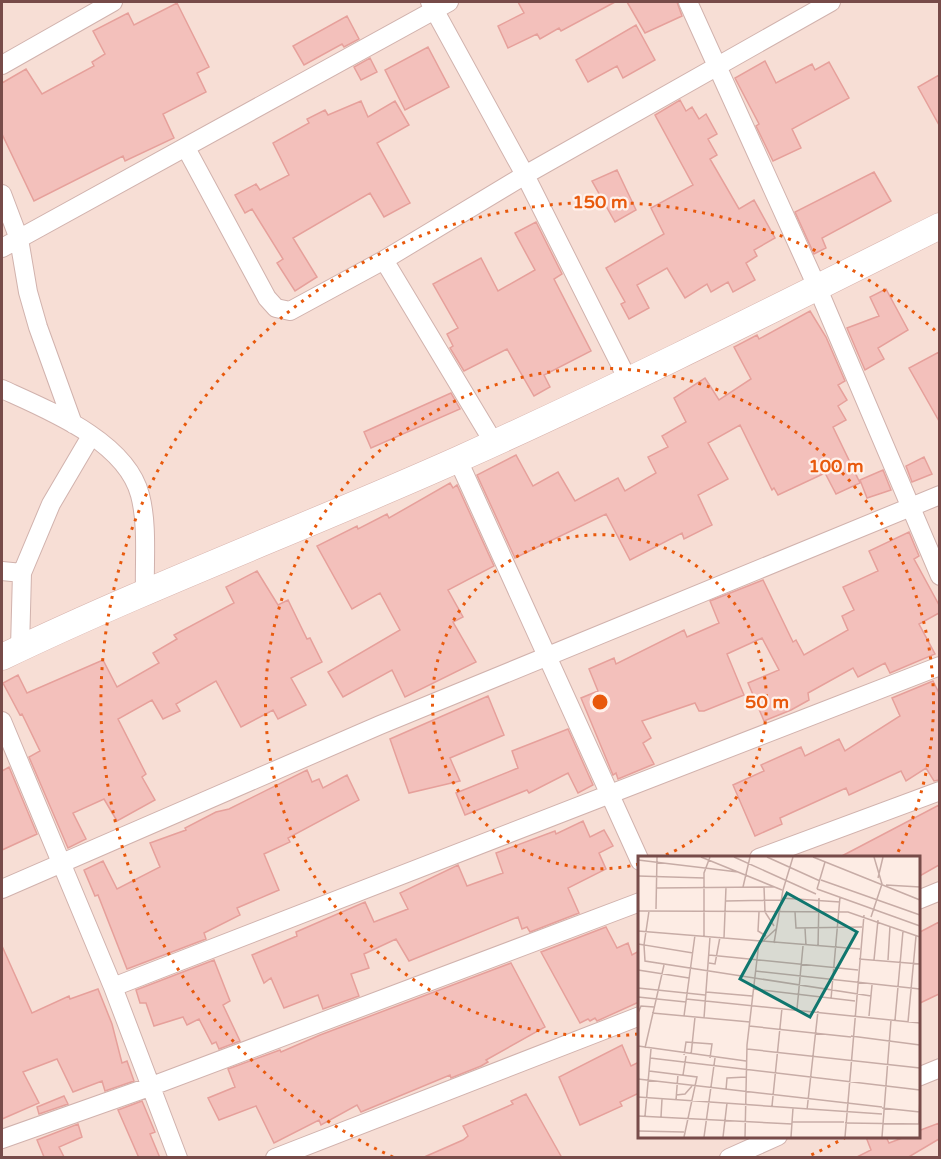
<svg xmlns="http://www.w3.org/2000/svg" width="941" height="1159" viewBox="0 0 941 1159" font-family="'Varela Round',sans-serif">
  <rect width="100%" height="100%" fill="#fdece4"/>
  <path fill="#f7ded5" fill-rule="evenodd" d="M2 2H939V1157L2 1158ZM640 858H918V1136H640Z"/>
  <path fill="#f3c0bb" stroke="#e6a09b" stroke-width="1.5" d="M518 2H615L561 31 559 28 540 39 537 34 508 48 498 26 524 13Z
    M627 2H677L682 16 645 33Z
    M177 3 209 67 197 73 206 92 163 114 174 138 125 161 123 156 34 201 2 134V83L26 69 42 94 94 66 92 62 105 54 93 31 128 13 134 25Z
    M347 16 359 39 344 47 342 44 304 65 293 46Z
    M636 25 655 60 623 78 617 66 588 82 576 60Z
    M428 47 449 87 405 110 385 70Z
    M370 58 377 72 361 80 354 67Z
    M765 61 776 83 812 64 815 70 829 62 849 98 792 129 801 148 773 161 756 126 759 124 735 78Z
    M939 75V125L918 87Z
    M680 100 686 111 692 107 699 119 706 114 717 134 708 139 717 155 710 159 739 209 754 200 775 238 754 250 757 256 746 263 755 280 733 292 728 282 711 292 707 284 685 298 667 268 637 285 649 308 629 319 621 304 625 302 606 268 664 234 651 208 693 185 655 115Z
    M361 101 368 117 395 101 409 125 377 143 410 203 384 217 370 193 293 238 317 277 295 291 277 263 283 259 252 209 245 213 235 195 256 184 260 190 289 175 273 143 309 123 307 119 325 110 328 115Z
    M617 170 636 210 615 222 592 181Z
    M874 172 891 201 822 238 826 248 814 254 795 212Z
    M536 222 562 274 554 279 591 351 544 375 550 387 534 396 507 349 464 371 450 348 453 346 447 334 458 328 433 284 481 258 498 291 535 270 515 233Z
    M886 289 908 330 878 348 884 359 865 370 847 328 879 316 870 297Z
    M810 311 826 337 845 381 838 385 847 400 838 406 846 420 833 427 860 483 836 494 825 473 778 495 774 488 772 490 740 425 708 443 728 479 698 495 712 525 684 539 682 533 630 560 606 514 515 558 477 475 516 455 533 486 558 472 575 501 618 478 625 491 656 473 648 457 668 447 662 436 686 422 674 398 705 378 719 400 751 379 734 347 757 335 759 339Z
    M939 352V421L909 368Z
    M451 393 460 409 371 448 364 432Z
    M924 457 932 474 912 482 906 466Z
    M883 470 891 490 867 498 860 480Z
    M450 483 453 488 457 485 494 566 448 590 463 617 453 622 476 662 405 697 392 670 343 697 328 672 400 630 380 593 352 609 317 546 357 526 358 529 387 514 389 518Z
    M909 532 919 556 914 559 939 605V613L919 624 935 654 890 673 885 663 858 677 853 668 808 693 809 700 791 710 764 721 748 683 779 670 762 638 727 654 744 695 704 711H699L695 703 642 721 651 738 643 743 654 764 618 779 616 773 613 775 581 698 598 691 589 669 614 658 616 664 684 630 687 637 719 623 710 601 763 580 793 642 796 640 804 655 848 630 842 616 854 610 843 587 878 571 869 551Z
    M257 571 278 605 288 600 307 639 310 638 322 662 291 678 306 705 278 719 273 710 241 727 216 681 176 704 180 711 163 719 152 700 118 719 146 774 142 777 155 800 117 821 104 799 73 813 86 839 68 848 29 757 40 751 22 714 20 715 3 683 18 675 27 693 103 660 117 687 159 663 153 653 177 639 174 635 234 603 226 587Z
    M933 681 939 693V780L934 781 926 768 906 781 901 771 849 795 846 788 780 818 782 824 755 836 733 785 764 771 761 765 801 747 805 756 839 739 845 751 900 716 892 698Z
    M488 696 504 735 450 758 460 781 409 793 390 739Z
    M568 729 593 785 578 793 568 773 529 793 527 790 465 815 456 793 518 768 512 751Z
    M9 767 37 834 2 850V771Z
    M307 770 312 782 319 779 323 788 347 775 359 800 288 838 290 842 264 854 279 890 237 908 240 915 204 933 206 939 127 969 98 895 95 896 84 870 103 861 117 889 160 867 150 843 186 830 185 828 216 812 229 809Z
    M939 805V865L918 877V858H838Z
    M583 821 590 837 604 830 613 846 599 853 606 869 568 888 579 913 530 932 527 927 522 929 518 917 409 961 396 939 364 954 369 968 351 974 359 996 323 1009 318 995 284 1008 271 978 264 983 252 955 297 936 296 932 365 902 374 922 408 909 400 893 458 865 467 886 503 873 496 853 555 831 556 834Z
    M939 922V994L918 1004V933Z
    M606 927 617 948 628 943 632 955 639 951V1002L597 1021 595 1018 590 1021 588 1019 580 1023 541 952Z
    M2 946 32 1013 69 996 70 999 98 989 112 1024 122 1063 127 1061 134 1081 105 1091 102 1081 73 1092 57 1059 23 1072 39 1103 2 1119Z
    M214 960 230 1001 223 1005 240 1041 219 1049 216 1042 212 1044 199 1019 187 1025 183 1017 154 1026 146 1003H140L136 990Z
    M511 963 545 1027 486 1060 488 1062 481 1066 451 1078 450 1075 361 1112 357 1105 321 1125 319 1120 274 1143 256 1106 219 1120 208 1098 235 1087 228 1069 280 1050 281 1052 320 1035Z
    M622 1045 631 1066 639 1062V1093L620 1102 622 1106 580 1125 559 1077Z
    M526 1094 562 1158H422L463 1140 468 1136 463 1126 513 1104 511 1101Z
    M64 1096 68 1104 39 1114 37 1107Z
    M142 1101 155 1132 150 1134 160 1158H139L118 1110Z
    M939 1123V1139L907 1158H855L871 1150 866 1137H886L889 1143 905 1137H918V1131Z
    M78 1124 82 1137 59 1147 64 1157H44L37 1140Z"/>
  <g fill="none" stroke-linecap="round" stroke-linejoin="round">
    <defs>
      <path id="street" d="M430 2 525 175 629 382
        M688 2 818 289 940 576
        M2 65 113 2
        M186 148 267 298 276 308 290 311 384 260 525 175 831 2
        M2 194 19 239 28 292 38 327 73 424
        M2 248 449 2
        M384 260 494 443
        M2 389C48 410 126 441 140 495 148 525 144 561 145 592
        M458 460 640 861
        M2 571 22 573
        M20 648 22 573 51 504 91 436
        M2 721 113 987 178 1158
        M759 858 940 791
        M2 889 380 725 940 495
        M918 900 940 891
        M113 987 940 666
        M918 1077 940 1068
        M2 1139 152 1086 640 902
        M275 1158 640 1016
        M729 1158 778 1136"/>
      <path id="secondary" d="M2 657C152 585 307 527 459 459 622 386 780 306 940 226"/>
    </defs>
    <use href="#street" stroke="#d1b2ad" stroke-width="20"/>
    <use href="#secondary" stroke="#d7b2ac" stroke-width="27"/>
    <use href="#street" stroke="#fff" stroke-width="18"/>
    <use href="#secondary" stroke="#fff" stroke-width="26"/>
  </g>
  <g fill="none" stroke="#e8590c" stroke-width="3" stroke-dasharray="3 6">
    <path d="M639 864A167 167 0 1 1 661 857"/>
    <path d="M638 1034A334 334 0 1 1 896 856"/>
    <path d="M846 1137A500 500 0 0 1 807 1157M393 1157A500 500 0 1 1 938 333"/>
  </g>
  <g transform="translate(638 856)">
    <rect width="282" height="282" fill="#fdece4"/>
    <path fill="none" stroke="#c7aca6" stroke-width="1.5" d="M63 1 144 34M96 1 178 38M129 1 182 25M175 1 282 44M0 4 100 16M0 20 66 22M240 22 245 1M183 24 282 59M248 29 282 31M105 31 112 1M126 31 127 56 136 70M19 32 137 31M179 33 282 70M179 33 187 6M143 42 202 46M88 45 143 44M18 53 19 1M0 55 210 56 282 81M11 55 6 89 55 97M121 56 120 75 128 80M157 56 158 72 224 71M233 61 244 28 236 1M167 72 168 90M0 75 222 93M66 80V17L72 1M86 82 88 31M124 86 138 73M136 87 145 34 155 1M0 88 6 89 7 105 233 140M180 91 181 42M71 99 220 114M221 103 282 108M236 104 240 64M250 104 252 70M71 107 77 108 82 81M0 114 51 122M117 115 282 133M0 132 67 139M115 133 217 145M68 136 114 140M0 141 48 146M48 143 282 167M193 143 202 41M159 153 165 90M0 157 3 150 16 151M14 157 112 166M46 160 57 79M231 160 234 129M66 162 72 81M257 164 265 75M270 166 278 80M111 170 213 181M213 180 282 189M0 190 108 205M7 192 26 109M109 193 282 212M46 199 48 186 74 188 72 202M53 199 57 161M12 202 282 234M11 215 59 221 46 281M45 219 48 200M0 223 244 251M88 234 89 222 108 221M38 239 47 238 54 230M0 241 244 258M38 244 40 218M134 250 144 152M244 252 282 256M169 254 180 155M0 260 154 268M7 260 13 193M23 261 24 243M154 266H206M207 267 282 268M281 268 282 240M0 275 46 276M66 281 77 202M85 281 89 247M107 281 109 189 121 86M153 281 155 252M207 281 226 59M244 281 253 164"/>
    <path fill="#0f766e" fill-opacity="0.15" stroke="#0f766e" stroke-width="3" d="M149 37 219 76 172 161 102 123Z"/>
    <rect width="282" height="282" fill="none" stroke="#774b49" stroke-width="3"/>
  </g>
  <circle cx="600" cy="702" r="9" fill="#e8590c" stroke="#fff1eb" stroke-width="3"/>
  <g font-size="18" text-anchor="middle" font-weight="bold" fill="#e8590c" stroke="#fff1eb" stroke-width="4.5" stroke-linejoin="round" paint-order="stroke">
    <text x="600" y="208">150 m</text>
    <text x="836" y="472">100 m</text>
    <text x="767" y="708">50 m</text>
  </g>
  <rect width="941" height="1159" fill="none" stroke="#774b49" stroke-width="6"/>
</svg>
